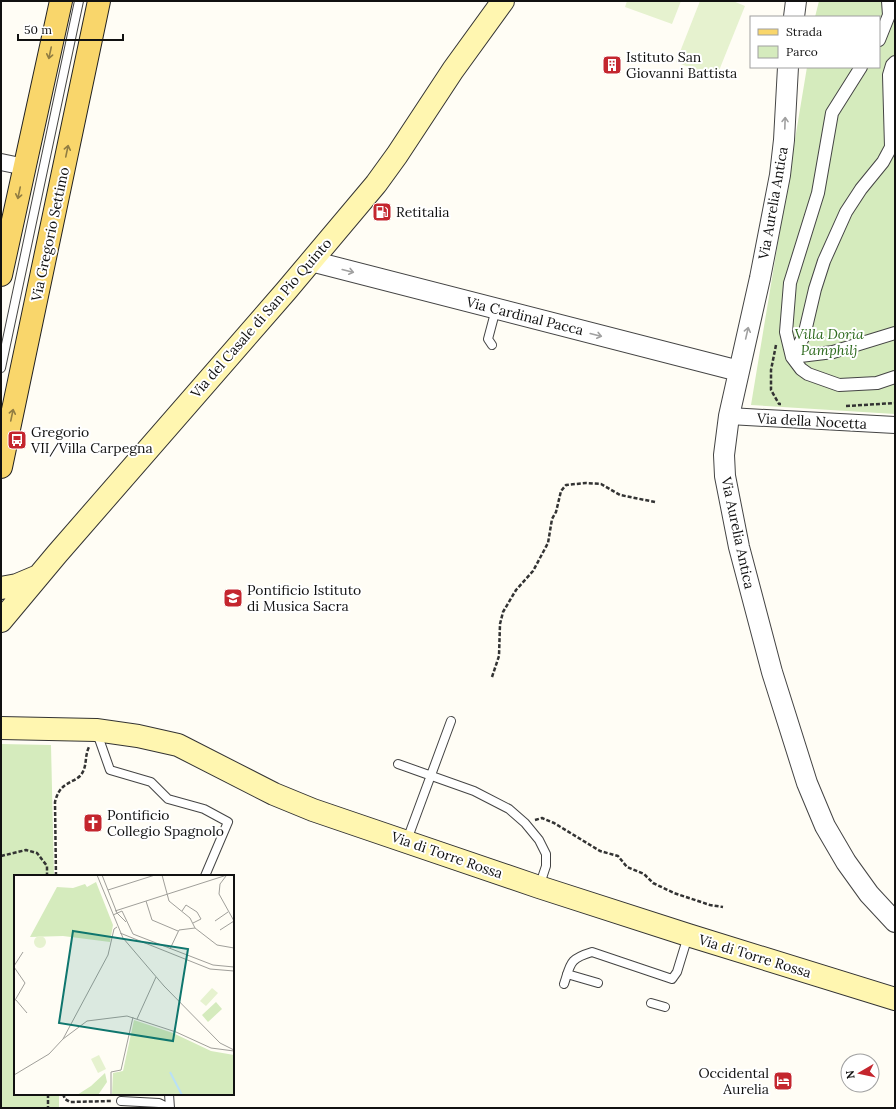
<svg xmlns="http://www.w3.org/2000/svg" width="896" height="1109" viewBox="0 0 896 1109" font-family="Lora,serif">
  <rect width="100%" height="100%" fill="#fffdf5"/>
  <path fill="#d5ebbd" d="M819 1H895V414L751 405 807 67H879V17H815Z
    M1 744 51 745 54 876H15V1094H59V1108H1Z"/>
  <path fill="#e6f2cf" d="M627 1H681L672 24 625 7Z
    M700 1H733L745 6 716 78 676 62Z"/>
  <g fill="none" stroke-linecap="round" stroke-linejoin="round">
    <defs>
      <path id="service" d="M492 345 488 339 496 309
        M1 368 79 1
        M97 733 110 770 151 782 168 799 204 809 228 822 205 876
        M398 764 474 791 509 809 525 823 539 840 546 854V866L539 887
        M407 840 451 721
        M567 974 598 983
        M564 984C571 963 569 959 592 952L672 979 677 972 688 936
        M651 1003 665 1007
        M169 1094 170 1108
        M121 1101 159 1103 169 1108"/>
      <path id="pedestrian" d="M879 40 889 15 888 1
        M861 67 832 113 818 193 790 283 786 332 792 357 801 369 808 374 839 385 877 383 895 377
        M792 357 804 336 815 289 824 261 846 212 861 189 883 162 891 147 889 75 892 65 895 62
        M792 357 833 352 895 333"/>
      <path id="minor" d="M1 162 25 167
        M729 416 895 425"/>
      <path id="tertiary" d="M794 17 796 1
        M788 67 784 140 780 175 760 278 729 416 724 455 725 476 739 547 772 672 807 783 825 826 846 862 869 894 895 922
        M311 261 739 371"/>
      <path id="secondary" d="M1 588 17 585 36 577
        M1 621 57 554 286 291 376 184 397 155 453 70 503 1
        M1 728 96 730 138 736 178 745 274 794 313 810 539 887 688 935 895 999"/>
      <path id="primary" d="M1 275 61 1
        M1 467 99 1"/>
    </defs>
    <use href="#service" stroke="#444" stroke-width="10"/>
    <use href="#pedestrian" stroke="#444" stroke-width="14"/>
    <use href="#minor" stroke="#444" stroke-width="18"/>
    <use href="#tertiary" stroke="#444" stroke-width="22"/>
    <use href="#secondary" stroke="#333" stroke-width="24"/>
    <use href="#primary" stroke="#222" stroke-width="24"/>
    <path stroke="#333" stroke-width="2.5" stroke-dasharray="4 2" stroke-linecap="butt" d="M776 345 771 370V390L779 404H781
      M846 406 895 403
      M492 677 499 656 500 624 503 612 516 590 533 571 548 543 552 519 556 512 561 491 566 485 586 483 601 484 620 495 655 502
      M535 820 542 818 554 823 600 851 618 856 627 867 644 874 653 883 674 893 710 905 723 907
      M1 856 26 850 37 853 47 866V876
      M56 876 55 802C57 794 60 788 67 784 71 781 76 780 80 776 88 767 84 757 89 747
      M48 1094V1108
      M63 1094 65 1099 70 1102 111 1101"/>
    <use href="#service" stroke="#fff" stroke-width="8"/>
    <use href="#pedestrian" stroke="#fff" stroke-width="12"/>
    <use href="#minor" stroke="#fff" stroke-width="16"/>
    <use href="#tertiary" stroke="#fff" stroke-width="20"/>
    <use href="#secondary" stroke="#fff6b0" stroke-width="22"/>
    <use href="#primary" stroke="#f9d66b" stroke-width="22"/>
  </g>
  <defs><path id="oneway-shaft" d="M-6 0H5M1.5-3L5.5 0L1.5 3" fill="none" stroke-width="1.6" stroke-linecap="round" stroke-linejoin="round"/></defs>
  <g stroke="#917d42">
    <use href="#oneway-shaft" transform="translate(50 53) rotate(102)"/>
    <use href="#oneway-shaft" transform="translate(67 151) rotate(-78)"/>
    <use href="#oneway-shaft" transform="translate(19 193) rotate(102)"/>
    <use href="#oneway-shaft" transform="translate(12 415) rotate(-78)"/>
  </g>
  <g stroke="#a0a0a0">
    <use href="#oneway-shaft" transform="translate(785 123) rotate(-88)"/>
    <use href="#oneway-shaft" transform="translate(348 271) rotate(14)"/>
    <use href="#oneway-shaft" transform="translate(747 333) rotate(-77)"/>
    <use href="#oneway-shaft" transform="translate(596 335) rotate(14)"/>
  </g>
  <defs>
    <symbol id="building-square" viewBox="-11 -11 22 22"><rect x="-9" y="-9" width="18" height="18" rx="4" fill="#c4262e" stroke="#fff"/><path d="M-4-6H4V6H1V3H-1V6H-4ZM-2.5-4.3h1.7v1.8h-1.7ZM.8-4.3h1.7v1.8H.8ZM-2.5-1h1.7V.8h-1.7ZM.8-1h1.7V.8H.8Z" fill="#fff"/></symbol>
    <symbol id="fuel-square" viewBox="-11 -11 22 22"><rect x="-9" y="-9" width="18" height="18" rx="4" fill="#c4262e" stroke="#fff"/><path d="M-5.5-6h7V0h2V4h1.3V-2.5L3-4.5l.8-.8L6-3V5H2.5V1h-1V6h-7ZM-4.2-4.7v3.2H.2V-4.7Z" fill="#fff"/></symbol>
    <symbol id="bus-square" viewBox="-11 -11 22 22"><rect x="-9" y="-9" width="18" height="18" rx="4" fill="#c4262e" stroke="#fff"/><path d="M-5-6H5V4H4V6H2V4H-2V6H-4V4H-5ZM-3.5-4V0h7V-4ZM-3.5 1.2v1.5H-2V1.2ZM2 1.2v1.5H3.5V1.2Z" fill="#fff"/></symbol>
    <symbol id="university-square" viewBox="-11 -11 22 22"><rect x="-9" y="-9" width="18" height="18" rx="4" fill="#c4262e" stroke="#fff"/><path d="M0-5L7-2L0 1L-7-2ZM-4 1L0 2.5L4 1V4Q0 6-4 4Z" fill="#fff"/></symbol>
    <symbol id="church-square" viewBox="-11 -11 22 22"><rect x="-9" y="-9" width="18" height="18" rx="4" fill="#c4262e" stroke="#fff"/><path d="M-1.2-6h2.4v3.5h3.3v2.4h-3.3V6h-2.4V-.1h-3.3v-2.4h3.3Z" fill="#fff"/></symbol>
    <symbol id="hotel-square" viewBox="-11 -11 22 22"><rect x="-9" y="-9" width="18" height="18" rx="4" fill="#c4262e" stroke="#fff"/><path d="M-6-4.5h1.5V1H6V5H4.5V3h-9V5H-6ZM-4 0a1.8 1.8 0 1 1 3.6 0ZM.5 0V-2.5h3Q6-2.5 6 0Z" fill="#fff"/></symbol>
  </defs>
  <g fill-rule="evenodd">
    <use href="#building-square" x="601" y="54" width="22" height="22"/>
    <use href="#fuel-square" x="371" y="201" width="22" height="22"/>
    <use href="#bus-square" x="6" y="429" width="22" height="22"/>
    <use href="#university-square" x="222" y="587" width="22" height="22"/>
    <use href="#church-square" x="82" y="812" width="22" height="22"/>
    <use href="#hotel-square" x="772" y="1070" width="22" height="22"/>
  </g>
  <g text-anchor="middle" stroke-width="4" stroke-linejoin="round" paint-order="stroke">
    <g font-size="14" fill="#111" stroke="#fff" text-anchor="start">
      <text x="626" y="62">Istituto San<tspan x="626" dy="16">Giovanni Battista</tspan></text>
      <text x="396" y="217">Retitalia</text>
      <text x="31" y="437">Gregorio<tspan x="31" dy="16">VII/Villa Carpegna</tspan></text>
      <text x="247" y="595">Pontificio Istituto<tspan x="247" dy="16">di Musica Sacra</tspan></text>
      <text x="107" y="820">Pontificio<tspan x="107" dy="16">Collegio Spagnolo</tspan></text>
      <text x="769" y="1078" text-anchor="end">Occidental<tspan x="769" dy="16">Aurelia</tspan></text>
    </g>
    <g font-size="14" fill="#111" stroke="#fff">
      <text transform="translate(773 203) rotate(-80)" y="5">Via Aurelia Antica</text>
      <text transform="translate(50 234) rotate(-78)" y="5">Via Gregorio Settimo</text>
      <text transform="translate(525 316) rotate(14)" y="5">Via Cardinal Pacca</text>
      <text transform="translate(261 318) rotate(-49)" y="5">Via del Casale di San Pio Quinto</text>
      <text transform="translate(812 421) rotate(3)" y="5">Via della Nocetta</text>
      <text transform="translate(738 533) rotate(78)" y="5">Via Aurelia Antica</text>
      <text transform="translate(447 855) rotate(19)" y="5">Via di Torre Rossa</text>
      <text transform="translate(755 956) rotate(17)" y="5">Via di Torre Rossa</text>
    </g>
    <g font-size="14" font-style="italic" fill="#2f6b1f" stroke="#fff">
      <text x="829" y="339">Villa Doria<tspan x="829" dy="16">Pamphilj</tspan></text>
    </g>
  </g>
  <g transform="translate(14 875)">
    <rect width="220" height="220" fill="#fffdf5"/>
    <path d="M91 198 93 207 84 220H63L77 211Z" fill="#d5ebbd"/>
    <path d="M82 7 99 50 96 67 49 61 16 62 43 12 59 13 71 9 73 12ZM202 127 208 134 194 147 188 140ZM120 145 159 158 197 176 220 180V220H98L99 198 109 196Z" fill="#d5ebbd"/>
    <path d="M20 67a6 6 0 1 1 12 0a6 6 0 1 1-12 0ZM198 113 204 118 192 131 186 126ZM85 180 92 194 84 198 77 184Z" fill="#e6f2cf"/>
    <path fill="none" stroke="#b9e0f7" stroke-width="2" d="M156 197 168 220"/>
    <path fill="none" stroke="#a09f9a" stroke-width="1" d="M83 0 109 63 150 111 206 168 220 175M88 0 103 38 112 47M148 0 155 26 176 43 181 53 203 70 220 73M212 1 206 9 205 19 220 46M94 15 141 0M132 26 138 45 164 56M101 36 213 0M168 36 172 30 183 37 187 44 179 48M99 40 108 36 119 59 199 90 220 92M201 46 214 37M206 55 220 46M106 58 196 94 220 96M156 74 165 55 181 53M0 91 9 77M0 92 11 108 0 127M2 125 13 138M123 144 142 102M49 164 73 146 113 141 162 157 197 173 220 176M0 200 35 179 49 164 94 80 100 54 103 52M97 220V197L107 195 119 142"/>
    <path fill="#0f766e" fill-opacity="0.15" stroke="#0f766e" stroke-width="2" d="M59 56 174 74 159 166 45 148Z"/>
    <rect width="220" height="220" fill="none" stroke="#111" stroke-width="2"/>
  </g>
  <rect width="896" height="1109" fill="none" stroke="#111111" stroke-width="4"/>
  <rect x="750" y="16" width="130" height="52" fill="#ffffff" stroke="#a0a0a0"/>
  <rect x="758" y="29" width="20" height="6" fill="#f9d66b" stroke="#a0a0a0"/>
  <text x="786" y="36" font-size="12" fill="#111111">Strada</text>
  <rect x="758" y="46" width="20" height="12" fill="#d5ebbd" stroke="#a0a0a0"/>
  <text x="786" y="56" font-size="12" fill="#111111">Parco</text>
  <g transform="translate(860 1073) rotate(261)"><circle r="19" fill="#ffffff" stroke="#a0a0a0"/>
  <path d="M0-3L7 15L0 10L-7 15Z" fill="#c4262e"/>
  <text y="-6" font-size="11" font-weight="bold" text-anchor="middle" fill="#111111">N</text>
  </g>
  <path d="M18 34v6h105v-6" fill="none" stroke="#111111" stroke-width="2"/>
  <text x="24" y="34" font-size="12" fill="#111111" stroke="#ffffff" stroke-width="3" paint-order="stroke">50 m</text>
</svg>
